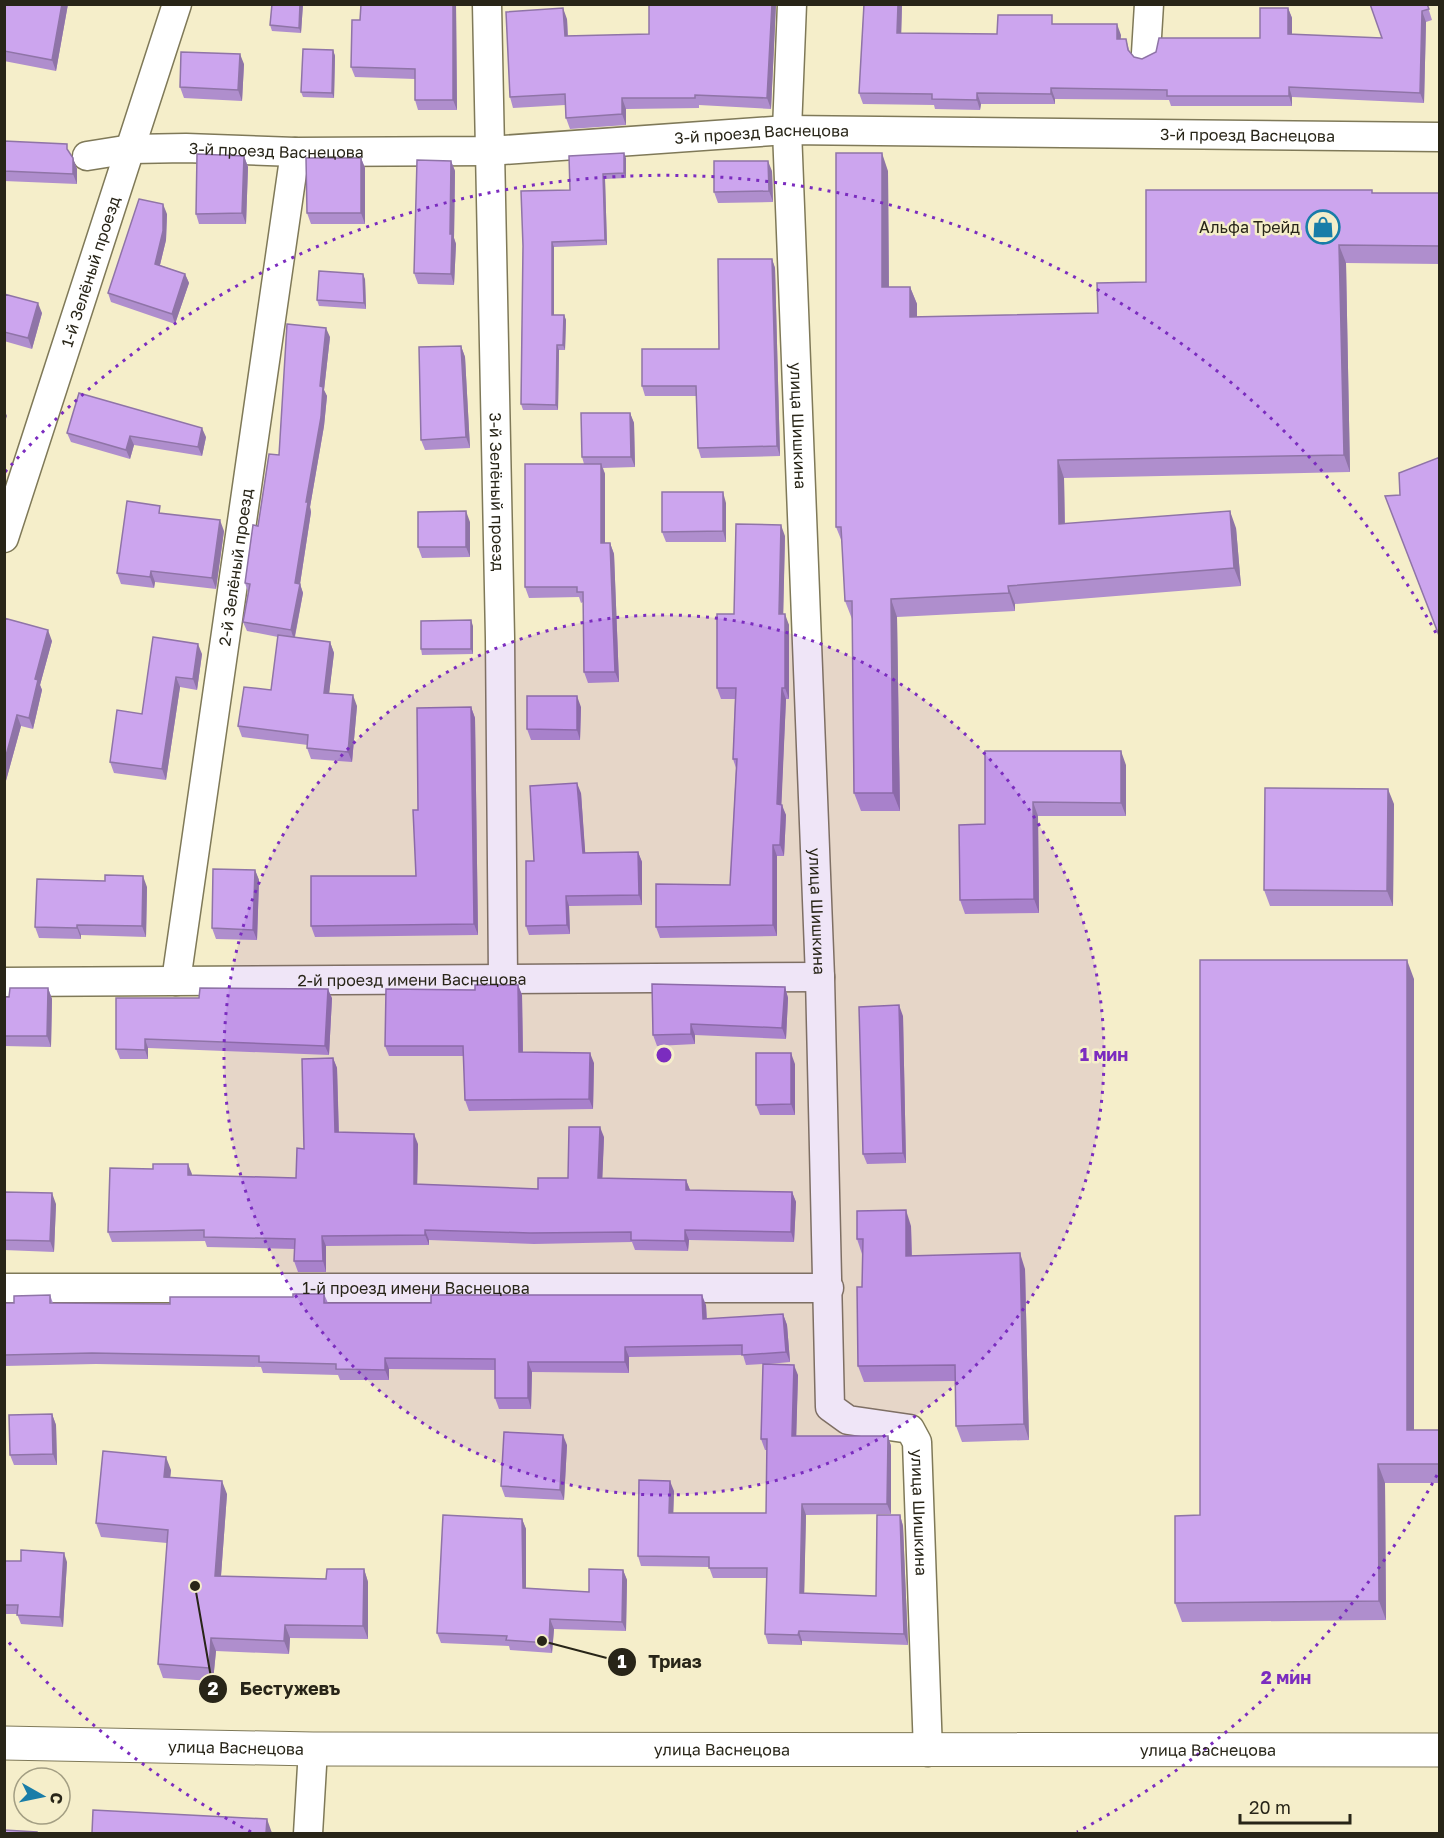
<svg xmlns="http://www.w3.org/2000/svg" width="1444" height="1838" viewBox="0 0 1444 1838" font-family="'Golos Text',sans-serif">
  <rect width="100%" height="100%" fill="#f5eeca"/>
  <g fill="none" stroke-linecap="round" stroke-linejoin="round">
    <defs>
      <g id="street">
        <path id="s1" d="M487 4 500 638 503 977"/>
        <path id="s2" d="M792 4 787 130 820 977 830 1407 848 1420 910 1429 917 1442 928 1752"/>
        <path d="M1146 53 1149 4"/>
        <path id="s3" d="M87 156 131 149 186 148 295 152 489 151 787 130 1440 137"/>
        <path id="s4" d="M4 538 177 4"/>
        <path id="s5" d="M176 981 295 152"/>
        <path id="s6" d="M4 982 820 977"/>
        <path id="s7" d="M4 1288H829"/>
        <path d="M308 1834 313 1749"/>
      </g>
      <g id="secondary">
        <path id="s8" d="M4 1743 313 1749 1440 1750"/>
      </g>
    </defs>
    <use href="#street" stroke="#7f7958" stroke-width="31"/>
    <use href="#secondary" stroke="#7f7958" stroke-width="35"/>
    <use href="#street" stroke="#fff" stroke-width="28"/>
    <use href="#secondary" stroke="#fff" stroke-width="33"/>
  </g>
  <path fill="#af8ecd" d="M4 4H68L56 71 4 61Z
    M303 4 301 33 272 31 270 25Z
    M361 4H456L457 110H418L415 100V79L355 77 351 67 360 20Z
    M776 4 771 109 699 105V108L626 109V125L570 129 566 118 565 105 513 108 510 97 567 19 568 36 649 34Z
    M864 4H902L901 33 997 34 1055 24 1121 35 1120 39H1126L1130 53 1134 57 1142 59 1260 38 1288 8 1292 18V35L1382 38 1427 4 1432 20 1426 22 1424 103 1292 97V106H1171L1169 100 1055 99V104H981L980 110 935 109 934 105 863 104 859 93Z
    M333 50 335 56 334 98 303 97 301 92Z
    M244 64 242 101 184 98 180 87Z
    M4 141 71 155 77 169V184L4 181Z
    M244 156 248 167 246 224H199L196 214Z
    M361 158 365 168V224H311L307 213Z
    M626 158V178L605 179 607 245 554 247V315H564L566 320 565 350H559L558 410H523L521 404 523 246 570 190Z
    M451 161 455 171 454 238 456 244 454 285 418 284 414 273Z
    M772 171 773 202 718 203 714 192Z
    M888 171 889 287H910L917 304V317L1098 313 1146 282 1373 193H1440V264L1346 263 1350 472 1064 478 1065 524 1236 528 1241 586 1015 604V611L897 617 900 811H861L854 793 852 619 845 601 842 542 836 527Z
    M167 214 166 240 160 265 185 274 189 283 175 324 111 302 108 293Z
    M772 259 775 268 780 456 701 458 698 448 696 396H645L642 386 719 349Z
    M365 279 366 309 319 306 317 300Z
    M4 294 42 313 32 349 4 341Z
    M330 337 324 390 327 396 324 426 310 507 311 512 300 584 303 593 295 637 330 642 334 653 329 693 357 706 352 762 311 759 307 748 308 745 242 737 238 726 271 690 278 637 247 631 243 622 248 592 245 583 258 526 279 455Z
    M461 346 465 357 470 448 425 450 421 440Z
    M630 413 634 423 635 467 603 468 605 474V543H610L614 554 619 682 588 683 584 672 583 602 581 603 579 597 529 598 525 587 584 464 582 457Z
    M67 433 206 437 202 456 134 445 130 459 71 442Z
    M726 503V542H666L662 532Z
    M162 514 224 531 216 589 155 582 154 588 121 584 117 573Z
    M470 522V557L422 558 418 547Z
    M785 536 783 614 789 625V699H786L781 805 786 815 784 856H777V936L660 938 656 927 730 885 736 768 733 759 735 699H721L717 688 734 614Z
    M4 618 52 641 40 685 42 690 33 729 21 726 4 788Z
    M473 626V654L422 655 421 649Z
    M153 637 202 654 197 690 180 687 166 780 114 773 110 762 142 714Z
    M471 707 475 718 478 935 315 937 311 926 416 876 418 810Z
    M581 707 580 740H531L527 729Z
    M985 751 1126 765V816H1038L1039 913 965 914 960 900 985 824Z
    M581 793 585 853 638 852 642 862V905L569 906 570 934 529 935 526 926 534 861Z
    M1394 804 1393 906H1270L1264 890Z
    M255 870 259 880 257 940 216 939 212 928Z
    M147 887 146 937 81 935V939L39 938 35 927Z
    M1414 979V1430H1440V1483H1385L1386 1620 1182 1622 1175 1603 1200 1515Z
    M518 985 522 995 523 1052 594 1063 593 1109 469 1111 465 1100 464 1056H389L385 1046 475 990Z
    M785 987 788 998 786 1039 695 1035V1044L657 1046 653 1035Z
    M48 988 52 999 51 1047 4 1046V997H9Z
    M116 998H332L329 1055 148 1048V1059H120L116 1049Z
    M903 1016 906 1163 867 1164 863 1154Z
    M333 1058 337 1068 339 1133 418 1144 417 1184 538 1189 568 1178 604 1137 602 1178 686 1180 690 1190 792 1192 796 1202 794 1242 689 1240 688 1251 635 1250 632 1242 534 1244 429 1240V1245L326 1246V1272H298L294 1261 295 1249 207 1247 205 1241 112 1242 108 1232 192 1174V1175L296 1178 304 1149Z
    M795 1064V1115H760L756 1105Z
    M4 1192 56 1204 54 1252 4 1250Z
    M911 1226 912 1256 1025 1269 1029 1440 962 1442 956 1426 955 1381 864 1382 858 1366 862 1287V1254L857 1239Z
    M324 1294 328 1303 706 1305 707 1319 783 1314 787 1325 790 1362 769 1364 798 1375 796 1436H888L891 1446V1514L806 1515 804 1593 876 1596 900 1515 903 1526 908 1645 802 1641V1645L768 1644 765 1634 767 1578H713L709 1567 641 1566 638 1556 674 1491 673 1513H766L767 1450H765L761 1439 763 1364 746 1365 743 1355 629 1357V1373L532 1372 531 1409H499L495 1398V1370L389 1369V1380H340L338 1375 263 1373 261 1367 96 1364 4 1366V1303H14L50 1295 53 1303 170 1304 293 1297Z
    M52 1414 56 1425 57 1465H14L10 1455Z
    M567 1445 564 1500 505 1497 501 1486Z
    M171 1470 170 1477 227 1494 221 1576 326 1579 364 1569 368 1582V1639L290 1638 289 1654 216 1651 213 1681 163 1678 158 1664 167 1543 101 1537 96 1523Z
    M522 1519 526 1529V1588L589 1592 623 1570 627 1580 626 1631 554 1629 552 1653 510 1650 509 1646 441 1643 437 1633Z
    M4 1561 67 1562 63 1627 21 1624 17 1614H4Z"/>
  <path fill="#8f74a7" d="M62 4H68L56 71 52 60Z
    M300 4H303L301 33 299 28Z
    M453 4H456L457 110 453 100Z
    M772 4H776L771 109 767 98Z
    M898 4H902L901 43 897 33Z
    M563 8 567 19 568 46 565 36Z
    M1288 8 1292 18V45L1288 34Z
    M1422 11 1426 22 1424 103 1420 93Z
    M1117 24 1121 35 1120 49 1117 39Z
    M333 50 335 56 334 98 332 93Z
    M240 54 244 64 242 101 238 90Z
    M1289 87 1292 97V106L1289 96Z
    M1051 88 1055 99V104L1051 94Z
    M977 93 981 104 980 110 977 100Z
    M622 98 626 109V125L622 114Z
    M624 153 626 158V178L624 173Z
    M882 153 888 171 889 304 882 287Z
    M244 156 248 167 246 224 242 213Z
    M73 158 77 169V184L73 174Z
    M361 158 365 168V224L361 213Z
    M451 161 455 171 454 238 456 244 454 285 451 274 450 234Z
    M768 161 772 171 773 202 769 191Z
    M603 174 605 179 607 245 605 240Z
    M163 204 167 214 166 240 158 273 155 264Z
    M552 242 554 247V320L552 315Z
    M1339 245 1346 263 1350 472 1344 455Z
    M772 259 775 268 780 456 777 446Z
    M185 274 189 283 175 324 172 314Z
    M363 274 365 279 366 309 364 303Z
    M910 287 917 304V335L910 317Z
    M38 303 42 313 32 349 28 338Z
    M564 315 566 320 565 350 563 345Z
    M326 328 330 337 324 390 327 396 324 426 310 507 311 512 300 584 303 593 294 640 291 630 295 583 320 386Z
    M557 345 559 350 558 410 556 405Z
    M461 346 465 357 470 448 466 437Z
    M4 409 7 416 4 424Z
    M630 413 634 423 635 467 631 457Z
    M202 428 206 437 202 456 198 447Z
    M130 436 134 445 130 459 126 450Z
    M1058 460 1064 478 1065 542 1059 524Z
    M601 464 605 474V554L601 543Z
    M723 492 726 503V542L723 531Z
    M466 511 470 522V557L466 547Z
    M1230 511 1236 528 1241 586 1234 568Z
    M220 520 224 531 216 589 212 578Z
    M781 525 785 536 783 625 779 614Z
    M610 543 614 554 619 682 615 672Z
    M151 571 155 582 154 588 150 577Z
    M1008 586 1015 604V611L1009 593Z
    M891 599 897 617 900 811 893 793Z
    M785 614 789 625V699L785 688Z
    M471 620 473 626V654L471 649Z
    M48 630 52 641 40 685 42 690 33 729 29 718 35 679Z
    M330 642 334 653 328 703 324 693Z
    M198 644 202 654 197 690 193 679Z
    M176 677 180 687 166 780 162 769Z
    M782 688 786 699 781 815 777 804Z
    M353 695 357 706 352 762 348 752Z
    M577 696 581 707 580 740 577 730Z
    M471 707 475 718 478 935 474 924Z
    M17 715 21 726 4 788V763Z
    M1121 751 1126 765V816L1121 803Z
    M577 783 581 793 586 863 583 853Z
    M1388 789 1394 804 1393 906 1387 891Z
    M1033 802 1038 816 1039 913 1034 899Z
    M782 805 786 815 784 856 780 845Z
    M773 845 777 856V936L773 925Z
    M638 852 642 862V905L639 895Z
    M255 870 259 880 257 940 253 930Z
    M143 876 147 887 146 937 142 926Z
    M566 896 569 906 570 934 567 925Z
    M77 925 81 935V939L77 928Z
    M1407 960 1414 979V1449L1407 1430Z
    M518 985 522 995 523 1062 519 1052Z
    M785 987 788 998 786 1039 782 1028Z
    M48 988 52 999 51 1047 47 1036Z
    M328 989 332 998 329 1055 325 1046Z
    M899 1005 903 1016 906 1163 903 1153Z
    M691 1024 695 1035V1044L691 1034Z
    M145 1039 148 1048V1059L145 1050Z
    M590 1053 594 1063 593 1109 589 1099Z
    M791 1053 795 1064V1115L791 1104Z
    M333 1058 337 1068 339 1143 335 1132Z
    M600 1127 604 1137 602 1188 598 1178Z
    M414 1134 418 1144 417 1194 414 1184Z
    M188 1164 192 1174V1185L188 1175Z
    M686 1180 690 1190H686Z
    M792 1192 796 1202 794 1242 791 1232Z
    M52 1193 56 1204 54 1252 50 1241Z
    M906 1210 911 1226 912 1272 906 1256Z
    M425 1230 429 1240V1245L425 1235Z
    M685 1230 689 1240 688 1251 685 1241Z
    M322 1236 326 1246V1272L323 1261Z
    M1020 1253 1025 1269 1029 1440 1024 1424Z
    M702 1295 706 1305 707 1330 703 1319Z
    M783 1314 787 1325 790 1362 786 1352Z
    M625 1347 629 1357V1373L625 1362Z
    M385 1358 389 1369V1380L385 1370Z
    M528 1362 532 1372 531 1409 528 1398Z
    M794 1365 798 1375 796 1446 792 1436Z
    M52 1414 56 1425 57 1465 53 1454Z
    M563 1435 567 1445 564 1500 560 1490Z
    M888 1436 891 1446V1514L887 1504Z
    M166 1457 171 1470 169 1490 164 1477Z
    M1378 1464 1385 1483 1386 1620 1379 1601Z
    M222 1481 227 1494 220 1589 215 1576Z
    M670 1481 674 1491 673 1524 669 1513Z
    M802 1504 806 1515 804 1603 800 1593Z
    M900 1515 903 1526 908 1645 904 1634Z
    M522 1519 526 1529V1598L523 1588Z
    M64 1553 67 1562 63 1627 60 1617Z
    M364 1569 368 1582V1639L363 1626Z
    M623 1570 627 1580 626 1631 622 1622Z
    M550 1619 554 1629 552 1653 549 1643Z
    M285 1625 290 1638 289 1654 284 1641Z
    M799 1631 802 1641V1645L798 1635Z
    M211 1638 216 1651 213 1681 209 1668Z
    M267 1819 272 1833H266Z"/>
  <path fill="#cca5ee" stroke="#8f74a7" stroke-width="1.5" d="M4 4H62L52 60 4 51Z
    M272 4H300L299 28 270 25Z
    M361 4H453V100H415V69L351 67 352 20H360Z
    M649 4H772L767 98 695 95V98H622V114L566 118 565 94 510 97 506 12 563 8 565 36 649 34Z
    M864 4H898L897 33 997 34 998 15H1052V24H1117V39H1126L1128 50 1134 57 1142 59 1156 52 1159 38H1260V8H1288V34L1382 38 1370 4H1427L1429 9 1422 11 1420 93 1289 87V96H1167V90L1051 88V94L977 93V100L932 99V94L859 93Z
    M303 49 333 50 332 93 301 92Z
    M181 52 240 54 238 90 180 87Z
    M4 141 67 144V149L73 158V174L4 171Z
    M624 153V173L603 174 605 240 552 242V315H564L563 345H557L556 405 521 404 523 246 521 191 570 190 569 156Z
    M836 153H882V287H910V317L1098 313 1097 283 1146 282V190H1372V193H1440V246L1339 245 1344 455 1058 460 1059 524 1230 511 1234 568 1008 586 1009 593 891 599 893 793H854L852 601H845L841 527H836Z
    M197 154 244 156 242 213 196 214Z
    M306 158H361V213H307Z
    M417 160 451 161 450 234H452L451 274 414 273Z
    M714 161H768L769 191 714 192Z
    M139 199 163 204V231L155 264 185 274 172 314 108 293Z
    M718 259H772L777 446 698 448 696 386H642V349H719Z
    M319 271 363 274 364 303 317 300Z
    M4 294 38 303 28 338 4 332Z
    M287 324 326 328 320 386 323 387 321 417 306 502H308L295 583 300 584 291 630 243 622 250 584 245 583 253 525 258 526 269 454 279 455Z
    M461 346 466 437 421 440 419 347Z
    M79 393 202 428 198 447 130 436 126 450 67 433Z
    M581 413H630L631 457H582Z
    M1440 457V638L1385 496 1400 495 1399 473Z
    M525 464H601V543H610L615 672H584L583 592H577V587H525Z
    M662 492H723V531L662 532Z
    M127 501 160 506 159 513 220 520 212 578 151 571 150 577 117 573Z
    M466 511V547H418V512Z
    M736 524 781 525 779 614H785V688H782L777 804 782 805 780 845H773V925L656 927V884L730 885 737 759H733L736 688H717V614H734Z
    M4 618 48 630 35 679 38 680 29 718 17 715 4 763Z
    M471 620V649H421V621Z
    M278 635 330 642 324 693 353 695 348 752 307 748 308 735 238 726 244 687 271 690Z
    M153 637 198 644 193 679 176 677 162 769 110 762 117 710 142 714Z
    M527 696H577V730L527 729Z
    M471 707 474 924 311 926V876H416L413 810H418L417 708Z
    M985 751H1121V803L1033 802 1034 899 960 900 959 825 985 824Z
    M577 783 583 853 638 852 639 895 566 896 567 925 526 926V861H534L530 786Z
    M1265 788 1388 789 1387 891 1264 890Z
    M213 869 255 870 253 930 212 928Z
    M105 875 143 876 142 926 77 925V928L35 927 37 879 105 881Z
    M1200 960H1407V1430H1440V1464H1378L1379 1601 1175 1603V1516L1200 1515Z
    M652 984 785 987 782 1028 691 1024V1034L653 1035Z
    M475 985H518L519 1052 590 1053 589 1099 465 1100 463 1046H385L386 989 475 990Z
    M10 988H48L47 1036H4V997H9Z
    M200 988 328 989 325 1046 145 1039V1050L116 1049V998H199Z
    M899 1005 903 1153 863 1154 859 1007Z
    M756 1053H791V1104L756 1105Z
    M333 1058 335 1132 414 1134V1184L538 1189V1178H568L569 1127H600L598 1178 686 1180V1190L792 1192 791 1232 685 1230V1241L631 1240V1232L530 1233 425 1230V1235L322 1236 323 1261H294L295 1239 204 1237V1230L108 1232 110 1168 153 1169V1164H188V1175L296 1178 297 1148 304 1149 302 1059Z
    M4 1192 52 1193 50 1241 4 1240Z
    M906 1210V1256L1020 1253 1024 1424 956 1426 955 1365 858 1366 857 1287H862L863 1239H857V1211Z
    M293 1294H324V1303H431V1295H702L703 1319 783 1314 786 1352 742 1355V1345L625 1347V1362H528V1398H495V1359L385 1358V1370L336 1369V1364L259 1362V1356L92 1353 4 1355V1303H14V1296L50 1295V1303L170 1304V1297H293Z
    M763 1364 794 1365 792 1436H888L887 1504H802L800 1593 876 1596 877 1515H900L904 1634 799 1631 798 1635 765 1634 767 1568H709V1557L638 1556 639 1480 670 1481 669 1513H766L767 1439H761Z
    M52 1414 53 1454 10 1455 9 1415Z
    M504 1432 563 1435 560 1490 501 1486Z
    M103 1451 166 1457 164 1477 222 1481 215 1576 326 1579 327 1569H364L363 1626 285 1625 284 1641 211 1638 209 1668 158 1664 168 1530 96 1523Z
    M443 1515 522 1519 523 1588 589 1592V1569L623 1570 622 1622 550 1619 549 1643 506 1640 507 1636 437 1633Z
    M21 1550 64 1553 60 1617 17 1615 18 1605H4V1561H21Z
    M93 1810 267 1819 266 1833H92Z
    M4 1830 37 1832V1833H4Z"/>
  <circle cx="664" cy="1055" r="440" fill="#7b2cbf" fill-opacity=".12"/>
  <g fill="none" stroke="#7b2cbf" stroke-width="3" stroke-dasharray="3 6">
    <circle cx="664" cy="1055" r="440"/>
    <path d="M1437 1475A880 880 0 0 1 1077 1832M251 1832A880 880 0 0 1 5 1638M5 472A880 880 0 0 1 1437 635"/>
  </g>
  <defs>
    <symbol id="shop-ring" viewBox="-11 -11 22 22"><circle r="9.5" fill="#f5eeca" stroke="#197da8" stroke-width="1.5"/><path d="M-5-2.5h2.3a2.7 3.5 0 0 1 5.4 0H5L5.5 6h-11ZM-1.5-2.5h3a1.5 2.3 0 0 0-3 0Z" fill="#197da8"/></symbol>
  </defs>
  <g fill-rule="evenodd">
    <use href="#shop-ring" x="1304" y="208" width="38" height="38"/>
  </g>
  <g text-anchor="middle" stroke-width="5" stroke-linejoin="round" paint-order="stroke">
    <g font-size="16" fill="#282518" stroke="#f5eeca">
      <text dy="6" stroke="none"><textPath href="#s3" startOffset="676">3-й проезд Васнецова</textPath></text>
      <text dy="6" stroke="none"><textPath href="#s3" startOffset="1162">3-й проезд Васнецова</textPath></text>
      <text dy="6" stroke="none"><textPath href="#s3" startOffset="190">3-й проезд Васнецова</textPath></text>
      <text dy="6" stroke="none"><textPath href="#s4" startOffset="280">1-й Зелёный проезд</textPath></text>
      <text dy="6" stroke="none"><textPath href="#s2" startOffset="422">улица Шишкина</textPath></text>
      <text dy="6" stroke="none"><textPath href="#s1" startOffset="488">3-й Зелёный проезд</textPath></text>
      <text dy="6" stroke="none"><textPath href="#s5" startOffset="418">2-й Зелёный проезд</textPath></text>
      <text dy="6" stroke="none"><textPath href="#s2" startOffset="908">улица Шишкина</textPath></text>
      <text dy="6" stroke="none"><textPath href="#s6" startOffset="408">2-й проезд имени Васнецова</textPath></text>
      <text dy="6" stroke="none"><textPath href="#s7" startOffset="412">1-й проезд имени Васнецова</textPath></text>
      <text dy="6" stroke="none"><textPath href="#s2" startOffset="1574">улица Шишкина</textPath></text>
      <text dy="6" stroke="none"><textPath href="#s8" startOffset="232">улица Васнецова</textPath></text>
      <text dy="6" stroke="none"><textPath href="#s8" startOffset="1204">улица Васнецова</textPath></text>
      <text dy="6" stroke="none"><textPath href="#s8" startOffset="718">улица Васнецова</textPath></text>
    </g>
    <g font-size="16" fill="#282518" stroke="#f5eeca" text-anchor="end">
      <text x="1300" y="233">Альфа Трейд</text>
    </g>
  </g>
  <circle cx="664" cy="1055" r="9" fill="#7b2cbf" stroke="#f5eeca" stroke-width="3"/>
  <g font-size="18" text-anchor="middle" font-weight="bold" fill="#7b2cbf" stroke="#f5eeca" stroke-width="5" stroke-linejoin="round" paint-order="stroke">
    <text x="1104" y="1061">1 мин</text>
    <text x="1286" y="1684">2 мин</text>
  </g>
  <path fill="none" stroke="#282518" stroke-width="2" d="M542 1641L622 1662M195 1586L213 1689"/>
  <g fill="#282518" stroke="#f5eeca" stroke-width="2">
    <circle cx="542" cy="1641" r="6"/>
    <circle cx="195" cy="1586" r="6"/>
    <circle cx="622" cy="1662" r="15"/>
    <circle cx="213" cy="1689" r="15"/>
  </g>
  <g font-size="18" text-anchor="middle" font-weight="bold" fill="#fff">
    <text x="622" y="1668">1</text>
    <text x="213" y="1695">2</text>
  </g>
  <g font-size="18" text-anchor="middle" font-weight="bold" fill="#282518" stroke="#f5eeca" stroke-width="5" stroke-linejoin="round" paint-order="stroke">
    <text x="675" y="1668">Триаз</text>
    <text x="290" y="1695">Бестужевъ</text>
  </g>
  <rect width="1444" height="1838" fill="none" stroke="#282518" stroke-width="12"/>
  <g transform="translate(42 1796) rotate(99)"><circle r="28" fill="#f5eeca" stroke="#a39e83" stroke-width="1.5"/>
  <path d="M0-4.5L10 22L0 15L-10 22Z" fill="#197da8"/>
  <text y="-9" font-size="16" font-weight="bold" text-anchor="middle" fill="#282518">С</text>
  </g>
  <path d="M1240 1814v9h110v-9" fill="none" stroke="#282518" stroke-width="3"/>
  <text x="1249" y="1814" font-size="18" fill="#282518" stroke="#f5eeca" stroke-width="4.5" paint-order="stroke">20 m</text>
</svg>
